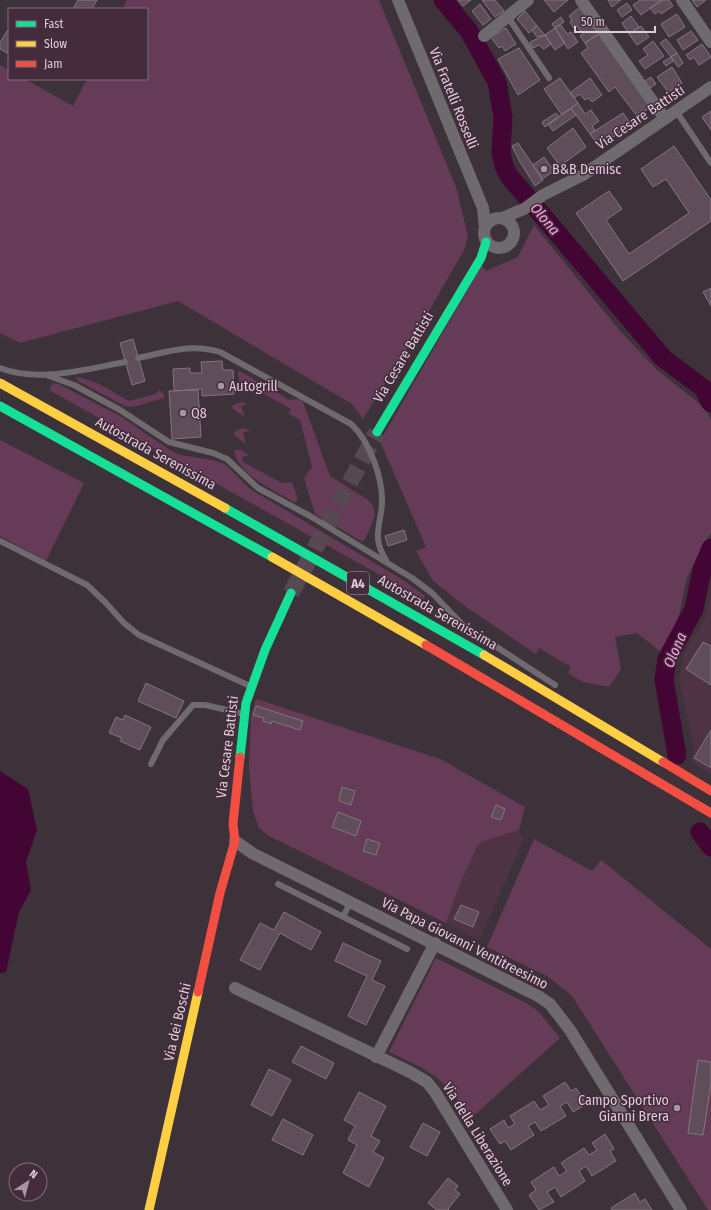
<svg xmlns="http://www.w3.org/2000/svg" width="711" height="1210" viewBox="0 0 711 1210" font-family="'Fira Sans Condensed',sans-serif">
  <rect width="100%" height="100%" fill="#3e323a"/>
  <path fill="#4e3344" d="M711 589V774L690 761 695 753 679 679 684 653 705 619Z
    M519 830 524 839 479 940 446 923 461 881 478 845 484 841Z"/>
  <path fill="#653b57" d="M127 0H379L456 187 468 236 464 250 413 339 363 419 352 404 178 301 20 343 0 333V65L9 70V79H25L73 106 87 79H147V9H122Z
    M534 225 620 331 657 370 695 400 708 413 711 420V533L701 549 687 578 679 615 662 653 637 633 615 637 621 669 609 687 583 682 568 673 571 667 539 648 536 654 466 607 433 581 416 551 426 547 380 441 482 265 486 271 518 257Z
    M240 371 289 400 299 399 303 402 330 476 368 500 374 507 375 515 368 533 363 542 315 514 304 478 312 467 300 420 288 413 291 409 255 389 250 384 239 385 238 372Z
    M78 377 97 383 129 401 156 394 159 390 164 394V398L133 407 125 406 78 381 76 378Z
    M53 383 58 384 120 416 171 451 180 455 212 460 225 464 250 489 403 580 425 596 423 599 49 390Z
    M243 402 248 404 241 406 245 417 232 408 234 404Z
    M242 428 250 430 243 433 246 444 234 435 235 431Z
    M0 440 84 483 46 561 0 536Z
    M234 450H241L249 455 242 457 243 462 282 483 292 482 297 496V501L294 502C275 491 238 475 234 450Z
    M256 699 440 759 525 807 519 830 484 841 478 845 461 881 446 923 269 836 259 828 253 811 249 768 251 717Z
    M534 839 592 871 601 860 711 949V1210H708L572 996 547 976 487 947Z
    M436 958 526 1003 538 1011 560 1038 469 1120C465 1112 461 1103 455 1096 439 1074 413 1063 389 1052Z"/>
  <path fill="#420534" d="M0 771 28 789 37 830 26 862 31 890 19 912 6 972 0 973Z"/>
  <g fill="none" stroke-linecap="round" stroke-linejoin="round">
    <path stroke="#420534" stroke-width="19" d="M443 0 469 31 497 82 503 117 501 152 504 166 509 176 663 358 703 388 711 403
      M677 755 664 680 667 659 694 609 702 570 711 548
      M700 832 711 847"/>
  </g>
  <path fill="#5f4d59" stroke="#82767e" d="M78 0H97L92 9H73Z
    M458 0H471L463 6Z
    M482 0H495L504 11 495 17Z
    M544 0H568L554 12Z
    M608 0H621L612 7Z
    M640 0H662L641 15 633 5Z
    M662 0H669L673 6 661 14 659 11 655 14 650 8Z
    M692 0H706L697 7Z
    M627 3 632 10 622 17 617 10Z
    M480 4 491 19 483 25 472 11Z
    M580 7 600 33 585 43 580 36 583 34 577 26 574 28 570 22 572 20 569 16Z
    M525 11 537 26 529 33 517 19Z
    M677 14 685 27 669 37 661 24Z
    M631 16 639 27 629 34 622 23Z
    M561 17 564 22 555 28 552 24Z
    M560 24 567 34 571 32 578 42 568 49 555 28Z
    M537 26 545 35 537 37 532 30Z
    M641 26 649 37 637 45 629 34Z
    M506 28 516 44 505 51 502 46 499 48 491 37Z
    M555 28 565 43 555 50 545 35Z
    M7 31 9 33V54L0 49V43Z
    M691 31 698 40 683 50 677 40Z
    M600 33 652 106 637 116 615 87 609 92 581 53 588 48 585 43Z
    M545 35 551 44 544 49 539 45 533 48 530 42Z
    M666 39 677 53 671 57 660 43Z
    M653 41 664 56 645 69 639 61 648 55 643 49Z
    M702 44 711 57 699 65 694 57 690 60 686 55Z
    M519 48 540 80 518 95 498 59Z
    M677 53 683 63 678 67 671 57Z
    M671 57 673 61 666 66 663 62Z
    M672 67 682 83 668 92 657 77Z
    M651 77 656 84 650 88 645 81Z
    M560 78 578 103 562 115 544 89Z
    M590 78 602 95 592 102 588 98 585 100 580 94 574 98 570 93Z
    M578 103 585 114 591 110 599 121 592 126 595 130 590 134 571 108Z
    M571 108 576 115 553 131 548 124Z
    M711 111V130L702 117Z
    M556 113 559 117 545 127 542 122Z
    M623 113 631 124 599 147 590 134Z
    M573 128 586 147 560 166 547 148Z
    M518 143 543 180 535 186 520 162 512 146Z
    M674 146 711 200V221L623 281 576 213 609 191 622 209 606 220 629 254 689 213 666 179 653 187 641 169Z
    M544 157 554 171 542 179 533 165Z
    M711 288V306L703 292Z
    M133 339 145 381 132 385 120 343Z
    M222 361 223 370H233L234 394 202 396V389L174 391 173 369 190 368V373H202L201 362Z
    M198 390 201 437 172 439 169 391Z
    M404 530 407 540 388 546 385 536Z
    M703 642 711 646V685L686 669Z
    M146 683 184 701 176 718 138 701Z
    M256 706 303 721 300 730 272 721 271 724 263 721 264 718 253 715Z
    M125 715 151 727 140 750 120 741 122 738 109 733 116 717 123 720Z
    M711 730V768L694 758Z
    M342 787 355 791 351 805 339 801Z
    M496 805 505 809 501 820 491 817Z
    M338 812 361 821 356 836 332 827Z
    M367 839 380 843 376 855 363 851Z
    M461 905 479 912 473 927 454 919Z
    M284 912 321 932 311 950 280 933 260 970 240 960 260 923 274 930Z
    M343 943 381 961 372 980 385 986 366 1025 348 1016 367 976 335 961Z
    M301 1046 334 1063 326 1079 292 1062Z
    M698 1060 711 1062V1083L703 1135 688 1133Z
    M269 1069 291 1080 272 1116 251 1105Z
    M565 1082 571 1091 576 1088 586 1104 573 1112 567 1102 560 1106 566 1116 541 1131 535 1122 528 1126 534 1135 511 1150 505 1141 500 1144 490 1129 504 1120 508 1128 515 1124 510 1116 534 1101 540 1110 549 1105 543 1096Z
    M359 1092 386 1106 371 1136 380 1141 373 1152 384 1158 369 1187 343 1173 357 1145 348 1140 355 1126 344 1120Z
    M283 1119 313 1135 303 1155 272 1140Z
    M423 1123 440 1132 427 1156 410 1147Z
    M605 1134 614 1149 610 1151 616 1161 592 1176 586 1166 579 1171 585 1181 561 1197 555 1187 547 1192 554 1202 539 1210 529 1195 536 1190 531 1182 554 1167 559 1176 567 1171 561 1163 584 1148 589 1155 597 1150 592 1143Z
    M448 1178 458 1186 455 1190 460 1194 448 1209 449 1210H437L428 1203Z
    M635 1193 640 1202 645 1199 652 1210H612L611 1208Z"/>
  <g fill="none" stroke-linecap="round" stroke-linejoin="round">
    <path stroke="#564952" stroke-width="17" stroke-dasharray="17 8" stroke-linecap="butt" d="M291 593 377 432"/>
    <path stroke="#6f6a6e" stroke-width="6" d="M508 17 549 78
      M676 111 711 163
      M138 358C168 352 190 343 220 352L351 424C370 441 383 479 382 504 380 527 372 538 386 560
      M0 368C39 383 86 369 125 362
      M46 375 74 385 120 410 169 442 213 453 227 459 258 488 310 516 412 578 432 593 463 625 555 685
      M0 541 87 585 105 602 124 623 139 635 250 686
      M151 764 163 740 193 705H205L244 714
      M278 884 407 949
      M343 917 351 901"/>
    <path stroke="#6f6a6e" stroke-width="12" d="M398 0 483 208 485 227
      M581 0 665 119
      M682 0 711 42
      M484 36 528 0
      M484 233a15 15 0 1 1 30 0a15 15 0 1 1-30 0Z
      M502 218 524 209 543 195 583 175 711 87
      M235 841 252 853 538 996 550 1004 570 1030 681 1210
      M235 988 410 1072 427 1082 435 1092 507 1210
      M376 1057 435 943"/>
    <path stroke="#16e098" stroke-width="9" d="M0 406 272 557
      M377 432 481 258 486 242
      M225 508 484 655
      M240 757 246 703 265 650 291 593"/>
    <path stroke="#ffcf43" stroke-width="9" d="M0 383 225 508
      M272 557 426 645
      M484 655 663 762
      M149 1210 198 992"/>
    <path stroke="#f24e42" stroke-width="9" d="M426 645 711 813
      M663 762 711 791
      M198 992 220 893 235 841 233 824 240 757"/>
  </g>
  <g fill="#a597a0" stroke="#442c3c" stroke-width="1.5">
    <circle cx="544" cy="169" r="4"/>
    <circle cx="221" cy="386" r="4"/>
    <circle cx="183" cy="413" r="4"/>
    <circle cx="677" cy="1108" r="4"/>
  </g>
  <g text-anchor="middle" stroke-width="3" stroke-linejoin="round" paint-order="stroke">
    <rect fill="#442c3c" stroke="#af9da8" stroke-width="1" x="347" y="572" width="22" height="22" rx="3"/>
    <g font-size="13" font-weight="bold" fill="#ddced7">
      <text x="358" y="588">A4</text>
    </g>
    <g font-size="14" fill="#ddced7" stroke="#442c3c">
      <text transform="translate(454 98) rotate(68)" y="5">Via Fratelli Rosselli</text>
      <text transform="translate(640 117) rotate(-34)" y="5">Via Cesare Battisti</text>
      <text transform="translate(403 357) rotate(-59)" y="5">Via Cesare Battisti</text>
      <text transform="translate(156 453) rotate(29)" y="5">Autostrada Serenissima</text>
      <text transform="translate(438 612) rotate(30)" y="5">Autostrada Serenissima</text>
      <text transform="translate(227 747) rotate(-83)" y="5">Via Cesare Battisti</text>
      <text transform="translate(465 943) rotate(27)" y="5">Via Papa Giovanni Ventitreesimo</text>
      <text transform="translate(177 1022) rotate(-77)" y="5">Via dei Boschi</text>
      <text transform="translate(478 1134) rotate(58)" y="5">Via della Liberazione</text>
    </g>
    <g font-size="14" fill="#ddced7" stroke="#442c3c" text-anchor="start">
      <text x="552" y="174">B&amp;B Demisc</text>
      <text x="229" y="391">Autogrill</text>
      <text x="191" y="418">Q8</text>
      <text x="669" y="1105" text-anchor="end">Campo Sportivo<tspan x="669" dy="16">Gianni Brera</tspan></text>
    </g>
    <g font-size="15" font-style="italic" fill="#ff9edf" stroke="#442c3c">
      <text transform="translate(545 219) rotate(50)" y="5">Olona</text>
      <text transform="translate(675 650) rotate(-67)" y="5">Olona</text>
    </g>
  </g>
  <rect x="8" y="8" width="140" height="72" fill="#442c3c" stroke="#816d7a"/>
  <rect x="16" y="21" width="20" height="6" fill="#16e098" stroke="#816d7a"/>
  <text x="44" y="28" font-size="12" fill="#ddced7">Fast</text>
  <rect x="16" y="41" width="20" height="6" fill="#ffcf43" stroke="#816d7a"/>
  <text x="44" y="48" font-size="12" fill="#ddced7">Slow</text>
  <rect x="16" y="61" width="20" height="6" fill="#f24e42" stroke="#816d7a"/>
  <text x="44" y="68" font-size="12" fill="#ddced7">Jam</text>
  <g transform="translate(28 1182) rotate(36)"><circle r="19" fill="#442c3c" stroke="#816d7a"/>
  <path d="M0-3L7 15L0 10L-7 15Z" fill="#a597a0"/>
  <text y="-6" font-size="11" font-weight="bold" text-anchor="middle" fill="#ddced7">N</text>
  </g>
  <path d="M575 26v6h80v-6" fill="none" stroke="#ddced7" stroke-width="2"/>
  <text x="581" y="26" font-size="12" fill="#ddced7" stroke="#442c3c" stroke-width="3" paint-order="stroke">50 m</text>
</svg>
